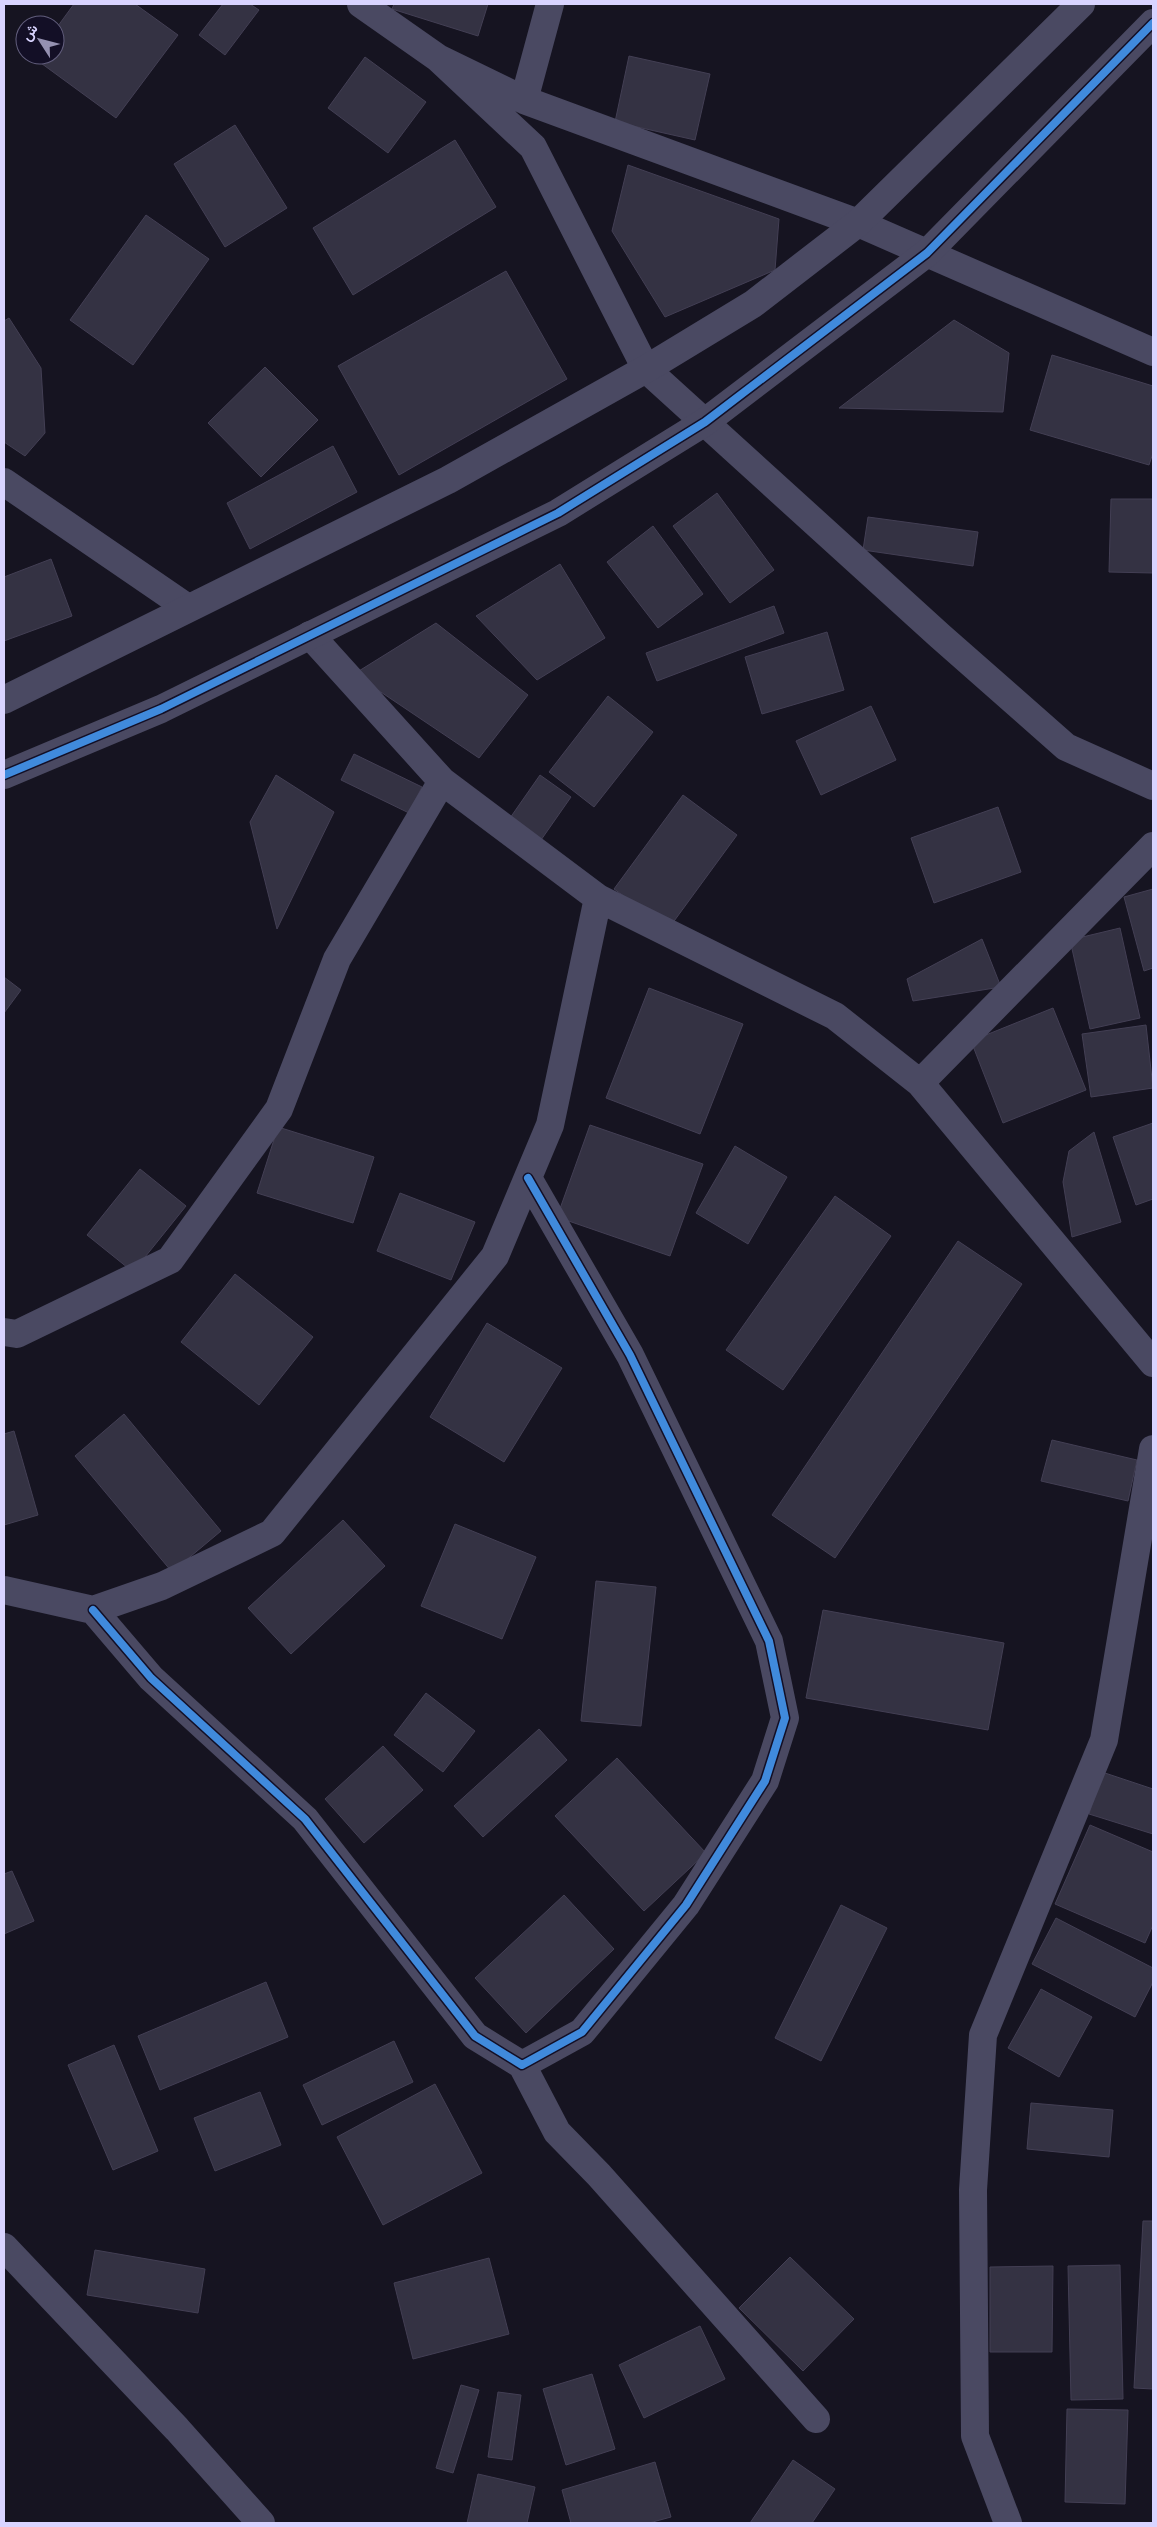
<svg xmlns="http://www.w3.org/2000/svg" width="1157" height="2527" viewBox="0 0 1157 2527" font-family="'Asap Condensed',Vazirmatn,sans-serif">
  <rect width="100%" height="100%" fill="#161421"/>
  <path fill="#343243" stroke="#433f54" d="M74 4H135L178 35 116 118 34 58 37 55H55V30Z
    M223 4H250L259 10 225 55 199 35Z
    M394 4H488L478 36 392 9Z
    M629 56 710 74 695 140 615 122Z
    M365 57 426 102 388 153 328 108Z
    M235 125 287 208 225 247 174 164Z
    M455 140 496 207 353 295 313 228Z
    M628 165 779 219 775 270 665 317 612 231Z
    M146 215 209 259 133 365 70 320Z
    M506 271 567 379 399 475 338 366Z
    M9 318 41 368 45 433 25 456 4 442V321Z
    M954 320 1009 353 1003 412 839 408Z
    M1052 355 1153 386V453L1149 465 1030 430Z
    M265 367 318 420 261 477 208 423Z
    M333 446 357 492 250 549 227 503Z
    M717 493 774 570 730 603 673 526Z
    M1111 499H1153V573L1109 572Z
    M868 517 978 532 973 566 863 550Z
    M653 526 703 594 658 628 607 562Z
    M51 559 72 616 4 641V577Z
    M560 564 605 638 537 680 476 616Z
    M774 606 784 633 657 681 646 653Z
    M436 623 528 695 479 758 354 674Z
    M827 632 844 690 762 714 745 657Z
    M608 696 653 732 594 807 549 772Z
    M871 706 896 760 821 795 796 741Z
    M354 754 422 787 409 813 341 780Z
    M276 775 334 812 277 929 250 822Z
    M540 775 571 797 541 840 510 818Z
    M683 795 737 835 669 928 614 889Z
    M998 807 1021 872 934 903 911 838Z
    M1153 889V968L1144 971 1124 897Z
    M1120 928 1140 1018 1090 1029 1070 940Z
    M982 939 1001 987 913 1001 907 979Z
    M4 977 21 990 4 1013Z
    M649 988 743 1024 700 1134 606 1098Z
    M1053 1008 1086 1090 1003 1123 971 1041Z
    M1146 1025 1153 1088 1091 1097 1082 1034Z
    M1153 1123V1199L1136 1205 1113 1137Z
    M590 1125 703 1164 670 1256 557 1217Z
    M278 1127 374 1157 353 1223 257 1193Z
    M1094 1132 1121 1222 1072 1237 1063 1182 1069 1151Z
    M735 1146 787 1177 748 1244 696 1213Z
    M140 1169 186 1206 133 1272 87 1235Z
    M400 1193 475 1222 451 1280 377 1251Z
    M835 1196 891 1236 783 1390 726 1350Z
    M958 1241 1022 1284 835 1558 772 1515Z
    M235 1274 313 1337 259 1405 181 1342Z
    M487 1323 562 1368 504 1462 430 1417Z
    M124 1414 221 1531 172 1572 75 1456Z
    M14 1431 38 1515 4 1525V1434Z
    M1052 1440 1137 1460 1128 1501 1041 1481Z
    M343 1520 385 1566 291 1654 248 1608Z
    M455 1524 536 1557 502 1639 421 1606Z
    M596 1581 656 1587 641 1726 581 1721Z
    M823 1610 1004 1643 988 1730 806 1698Z
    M426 1693 475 1731 443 1772 394 1735Z
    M539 1729 567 1760 483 1837 454 1806Z
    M383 1746 423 1790 364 1843 325 1799Z
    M617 1758 706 1853 644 1911 555 1816Z
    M1102 1772 1153 1789V1834L1089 1814Z
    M1090 1825 1153 1852V1925L1145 1943 1055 1904Z
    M12 1871 34 1921 4 1934V1874Z
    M564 1895 614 1949 526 2033 475 1978Z
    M841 1905 887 1928 821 2061 775 2038Z
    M1056 1918 1153 1968V1982L1135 2017 1032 1964Z
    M266 1982 288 2037 160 2090 138 2036Z
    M1041 1989 1092 2017 1059 2077 1008 2048Z
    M394 2041 413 2082 322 2125 303 2085Z
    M114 2045 158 2151 113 2170 68 2065Z
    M435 2084 482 2173 383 2225 337 2137Z
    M260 2092 281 2145 215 2171 194 2118Z
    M1031 2103 1113 2110 1109 2157 1027 2149Z
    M1143 2221H1153V2389L1134 2388Z
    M95 2250 205 2269 198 2313 87 2295Z
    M790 2257 854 2319 803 2371 739 2308Z
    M489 2258 509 2334 413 2359 394 2283Z
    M1120 2265 1123 2399 1071 2400 1068 2266Z
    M1053 2266 1052 2352H990V2267Z
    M700 2326 725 2379 644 2418 619 2365Z
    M592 2374 615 2449 566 2465 543 2389Z
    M461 2385 479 2390 453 2473 436 2468Z
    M498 2392 521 2395 512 2460 488 2457Z
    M1067 2409 1128 2410 1125 2504 1065 2502Z
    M793 2460 835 2489 812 2523H750Z
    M655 2462 671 2517 649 2523H571L562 2490Z
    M478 2474 535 2487 527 2523H467Z"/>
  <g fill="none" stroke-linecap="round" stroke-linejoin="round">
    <path stroke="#4a4962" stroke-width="28" d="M361 4 438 58 524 100 858 223 1153 352
      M438 58 533 147 646 369 940 636 1066 747 1153 786
      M524 100 550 4
      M4 482 188 608
      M310 635 442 781 598 898 835 1016 920 1083 1153 1363
      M920 1083 1153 846
      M4 1332 17 1334 170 1260 279 1109 337 959 442 781
      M4 1590 93 1610 162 1586 272 1533 495 1256 550 1125 598 898
      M93 1610 151 1678 305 1819 475 2036 522 2065 582 2032 686 1905 765 1781 785 1718 769 1641 630 1355 528 1178
      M522 2065 557 2132 599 2175 816 2419
      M4 2247 177 2429 261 2523
      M1008 2523 975 2436 973 2190 983 2035 1104 1740 1153 1449"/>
    <path stroke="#4a4962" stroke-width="28" d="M4 700 448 480 646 369 753 304 858 223 1081 4
      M4 775 161 709 558 513 705 422 927 253 1153 23"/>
    <defs>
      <path id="cycleway" d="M4 775 161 709 558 513 705 422 927 253 1153 23
        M93 1610 151 1678 305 1819 475 2036 522 2065 582 2032 686 1905 765 1781 785 1718 769 1641 630 1355 528 1178"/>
    </defs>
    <use href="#cycleway" stroke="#130f26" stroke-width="11"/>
    <use href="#cycleway" stroke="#408adc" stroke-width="8"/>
  </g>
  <rect width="1157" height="2527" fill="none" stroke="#d9d4ff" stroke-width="10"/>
  <g transform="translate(40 40) rotate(306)"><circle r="24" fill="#130f26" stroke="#625e7d"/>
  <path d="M0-4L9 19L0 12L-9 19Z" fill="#9591b1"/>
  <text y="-8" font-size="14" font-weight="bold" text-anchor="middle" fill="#d9d4ff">ش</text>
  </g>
</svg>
